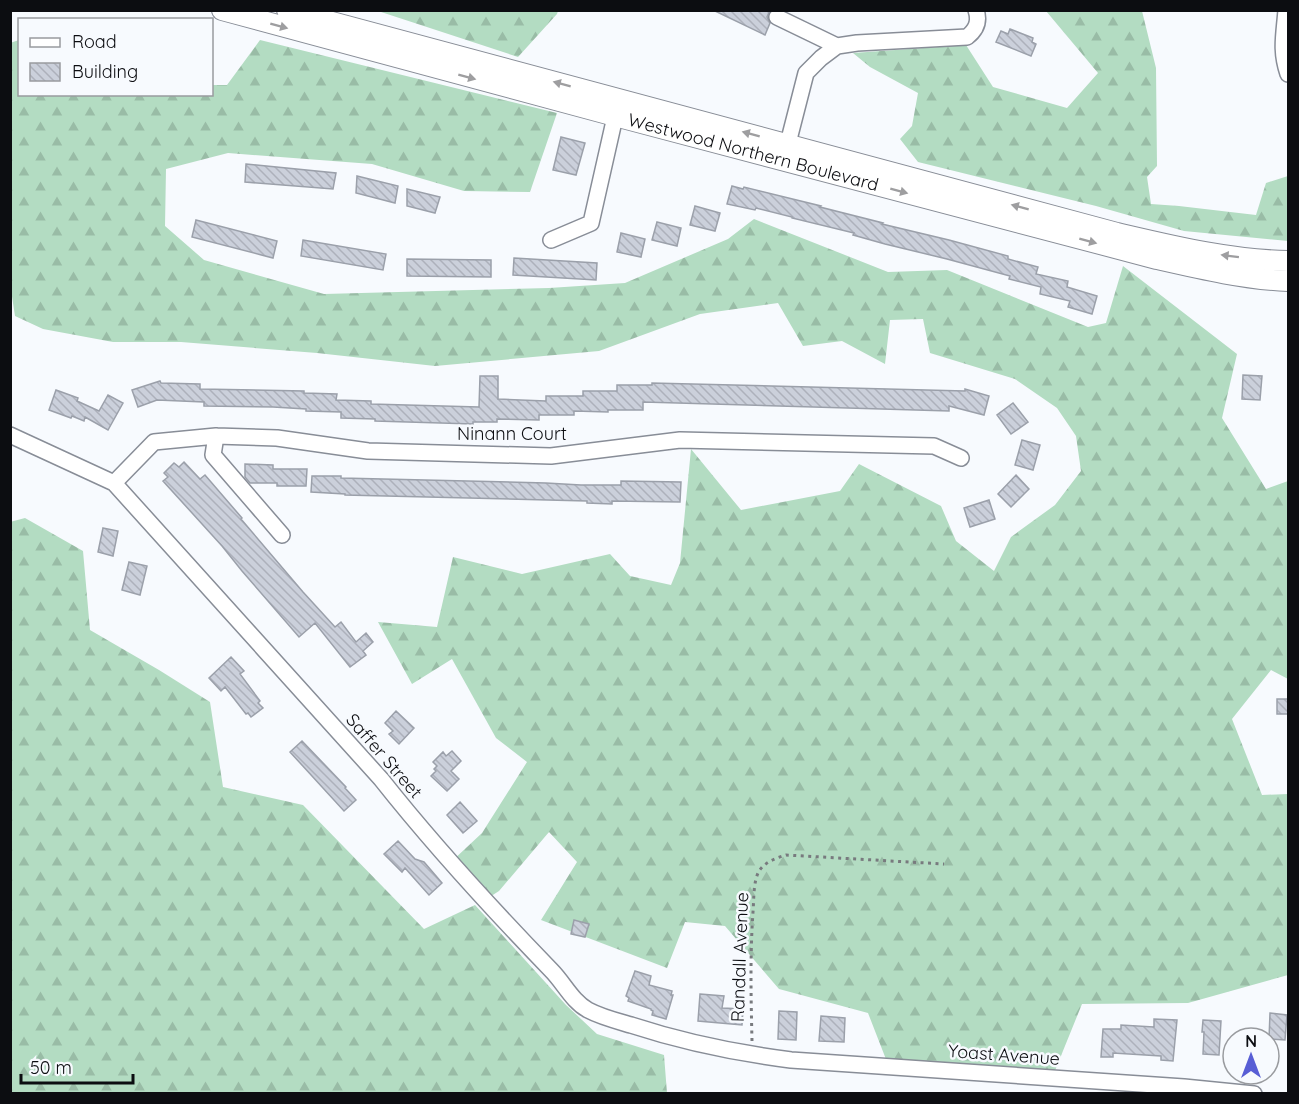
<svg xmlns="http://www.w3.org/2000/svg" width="1299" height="1104" viewBox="0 0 1299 1104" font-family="Quicksand,sans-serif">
  <defs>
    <pattern id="forest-firs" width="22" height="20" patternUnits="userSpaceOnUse" patternTransform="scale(1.5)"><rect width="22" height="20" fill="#b3dcc2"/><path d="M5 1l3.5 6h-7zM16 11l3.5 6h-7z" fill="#99bca6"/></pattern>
    <pattern id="building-back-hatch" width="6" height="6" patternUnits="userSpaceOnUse" patternTransform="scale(1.5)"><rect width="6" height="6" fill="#cbd0db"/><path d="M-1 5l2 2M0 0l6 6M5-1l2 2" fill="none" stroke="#adb1bb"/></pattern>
  </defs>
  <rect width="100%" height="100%" fill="#f7fafe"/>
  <path fill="url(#forest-firs)" d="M378 11H558L557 14 518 57Z
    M1046 11H1142L1156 68 1157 166 1147 177 1151 204 1179 206 1256 215 1266 183 1288 176V241L1184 231 1096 206 918 162 900 139 912 126 918 93 870 67 853 53 966 45 993 87 1067 108 1098 73Z
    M19 40 20 94H212V85H227L260 40 557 113 530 192 464 191 372 164 228 153 166 169 165 226 204 260 324 294 549 288 625 283 728 239 754 219 888 272 947 270 1088 327 1106 323 1123 266 1237 354 1222 418 1266 489 1288 481V679L1271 670 1232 719 1262 795 1288 794V975L1188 1003 1082 1004 1052 1078 889 1067 868 1013 779 989 725 926 685 922 667 968 541 920 577 862 549 832 499 891 485 900 451 862 482 833 527 762 496 738 452 659 412 684 378 622 437 627 453 557 522 574 610 554 630 576 671 585 680 563 691 449 741 510 840 491 859 464 941 506 956 541 994 571 1011 537 1055 505 1081 471 1076 436 1057 408 1015 379 930 353 923 319 890 320 885 364 842 341 803 346 778 303 700 314 599 351 435 366 317 353 181 342H113L43 329 15 316 11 290 10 43Z
    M25 518 83 551 90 630 159 670 210 702 223 787 303 805 424 929 475 905 566 1005 597 1034 664 1055 667 1093H11L10 522Z"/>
  <path fill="url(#building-back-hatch)" stroke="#9ba0aa" stroke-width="1.5" d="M713 10H770L767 17 770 23 765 35Z
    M1010 29 1033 38 1032 42 1036 44 1031 56 996 42 1001 31 1008 34Z
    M561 137 585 143 576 175 553 170Z
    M246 164 336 173 333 189 245 182Z
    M357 176 398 186 395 203 356 193Z
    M732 186 743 189 744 187 821 206 820 207 883 223 882 224 949 240 1008 256V259L1038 267 1036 274 1068 281 1067 287 1097 296 1092 314 1068 307 1070 301 1040 294 1041 287 1009 279 1010 276 947 259 885 244 853 235 854 233 792 218V217L756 208 755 210 727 204Z
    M407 189 440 197 435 213 407 206Z
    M695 206 720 213 715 231 690 225Z
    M196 220 277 241 273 258 192 237Z
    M657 222 681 228 677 246 652 240Z
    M621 233 645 239 641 257 617 252Z
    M303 240 386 254 383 270 301 256Z
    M514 258 597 263 596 280 513 275Z
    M407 259 491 260V277L407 276Z
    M1243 375 1262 376 1260 400 1242 399Z
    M480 376H498V399L546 401V396H583V391H617V385H652V383L965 391V389L989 396 984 415 949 406V411L643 402V410H608V412L574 411V415H539V420L497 419V422H473V424L375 421V419L341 418V412L306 411V409L273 407 204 406V402L157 400 138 407 132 390 160 381 161 383 200 384V389L304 391V393L337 394 336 400 371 401V404L479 407Z
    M56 390 78 398 77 401 99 411 108 395 123 403 108 430 85 417 84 421 72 416 71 418 49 410Z
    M1013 403 1028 422 1011 434 997 415Z
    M1022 440 1040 445 1033 470 1015 465Z
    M184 462 200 479 205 475 242 518 241 519 303 592 335 627 341 622 356 642 366 633 373 642 363 651 366 655 350 667 315 623 299 637 242 571 222 546 163 481 168 477 164 473 174 463 179 467Z
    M245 464 273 465V469H307L306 486H277V483H250L245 477Z
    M1016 475 1029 489 1011 507 998 494Z
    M312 476H341V478L546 483 581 485H621V481L681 482 680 502 612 501V504L587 503V501L345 495V494L311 492Z
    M989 500 995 519 970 527 964 508Z
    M103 528 118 531 113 556 98 552Z
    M129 562 147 566 140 595 122 590Z
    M231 657 244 671 240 674 260 701 258 703 263 708 251 717 248 713 246 714 225 687 221 691 209 678Z
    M1277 699H1288V714H1277Z
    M396 711 414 728 399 744 389 734 393 731 385 723Z
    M302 741 346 787 345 788 356 800 344 811 290 752Z
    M452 751 461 761 451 771 459 779 447 791 431 776 436 771 434 769 437 766 433 762 443 752 446 756Z
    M460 802 477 821 463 833 447 815Z
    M398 841 415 859 424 862 442 883 429 895 405 868 402 872 384 854Z
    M574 920 589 924 585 937 571 934Z
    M635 971 651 976 649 985 672 991 671 995H673L666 1019 652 1015 653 1011 651 1010V1009L628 1001 629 998 626 996Z
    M700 994 724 996 722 1008 743 1009 742 1025 698 1021Z
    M779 1011 797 1012 796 1040 778 1039Z
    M1270 1013 1287 1015 1285 1040 1269 1039Z
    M821 1016 845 1018 844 1042 819 1041Z
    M1154 1019 1177 1020 1173 1061 1161 1060V1056L1113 1053V1057H1101L1103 1029H1121V1025L1154 1027Z
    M1203 1020 1221 1021 1219 1055 1203 1054 1204 1032H1202Z"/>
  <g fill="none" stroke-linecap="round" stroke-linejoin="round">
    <defs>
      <path id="minor" d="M1286 10C1284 36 1280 50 1288 74
        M777 17 837 46
        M785 155 806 73 821 58 837 46 857 43 967 37C976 30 980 22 976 10
        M551 240 591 223 617 108
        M10 435 114 483 381 779C434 846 492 909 551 970 564 983 572 1001 588 1010 601 1017 617 1021 631 1025 683 1042 736 1053 791 1060L1184 1087 1254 1094
        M216 436 213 455 282 535
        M114 483 154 442 216 436 277 438 368 451 551 456 680 440 934 446 961 458"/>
      <g id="major">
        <path id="s1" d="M222 10 615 116 1157 259C1201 269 1244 279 1288 281"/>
        <path d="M287 10 1117 233C1173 246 1230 260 1288 261"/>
      </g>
    </defs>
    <use href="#minor" stroke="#888d97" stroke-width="18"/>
    <use href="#major" stroke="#888d97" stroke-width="22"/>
    <path stroke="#787a7e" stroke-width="3" stroke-dasharray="3 4.5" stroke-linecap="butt" d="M752 1041C751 998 750 955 753 912 754 900 753 882 759 871 765 862 776 858 786 855L944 864"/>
    <use href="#minor" stroke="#fff" stroke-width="15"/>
    <use href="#major" stroke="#fff" stroke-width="20"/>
  </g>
  <defs><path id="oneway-solid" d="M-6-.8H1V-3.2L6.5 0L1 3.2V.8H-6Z" transform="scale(1.5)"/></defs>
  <g fill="#9e9ea0">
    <use href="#oneway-solid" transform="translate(279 26) rotate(15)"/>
    <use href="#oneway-solid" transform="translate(467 77) rotate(15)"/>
    <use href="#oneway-solid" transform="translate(562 84) rotate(-165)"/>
    <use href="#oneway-solid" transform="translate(751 134) rotate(-165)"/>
    <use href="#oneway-solid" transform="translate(899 191) rotate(15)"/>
    <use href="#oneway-solid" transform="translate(1020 207) rotate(-165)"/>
    <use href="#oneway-solid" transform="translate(1088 241) rotate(15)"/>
    <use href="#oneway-solid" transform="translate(1230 256) rotate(-173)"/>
  </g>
  <g text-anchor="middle" stroke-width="5" stroke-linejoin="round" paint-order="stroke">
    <g font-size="18" fill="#0c0d11" stroke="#f7fafe">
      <text dy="6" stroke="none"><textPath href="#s1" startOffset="550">Westwood Northern Boulevard</textPath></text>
      <text x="512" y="440">Ninann Court</text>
      <text transform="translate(384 756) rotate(49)" y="6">Saffer Street</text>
      <text transform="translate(740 957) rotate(-88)" y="6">Randall Avenue</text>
      <text transform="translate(1004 1055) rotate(4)" y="6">Yoast Avenue</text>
    </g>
  </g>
  <rect width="1299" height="1104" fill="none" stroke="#0c0d11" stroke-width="24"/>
  <rect x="18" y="18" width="195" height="78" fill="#f7fafe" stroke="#999b9f" stroke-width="1.5"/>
  <rect x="30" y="38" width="30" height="9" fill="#ffffff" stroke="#999b9f" stroke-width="1.5"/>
  <text x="72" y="48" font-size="18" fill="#0c0d11">Road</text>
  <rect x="30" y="63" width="30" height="18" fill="url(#building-back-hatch)" stroke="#999b9f" stroke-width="1.5"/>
  <text x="72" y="78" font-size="18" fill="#0c0d11">Building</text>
  <g transform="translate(1251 1056)"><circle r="28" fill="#f7fafe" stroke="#999b9f" stroke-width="1.5"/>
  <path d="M0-4.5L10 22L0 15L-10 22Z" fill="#585ed5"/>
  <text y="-9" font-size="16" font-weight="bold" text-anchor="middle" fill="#0c0d11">N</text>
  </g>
  <path d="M21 1074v9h112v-9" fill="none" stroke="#0c0d11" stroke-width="3"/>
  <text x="30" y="1074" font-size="18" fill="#0c0d11" stroke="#f7fafe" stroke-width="4.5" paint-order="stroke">50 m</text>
</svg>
